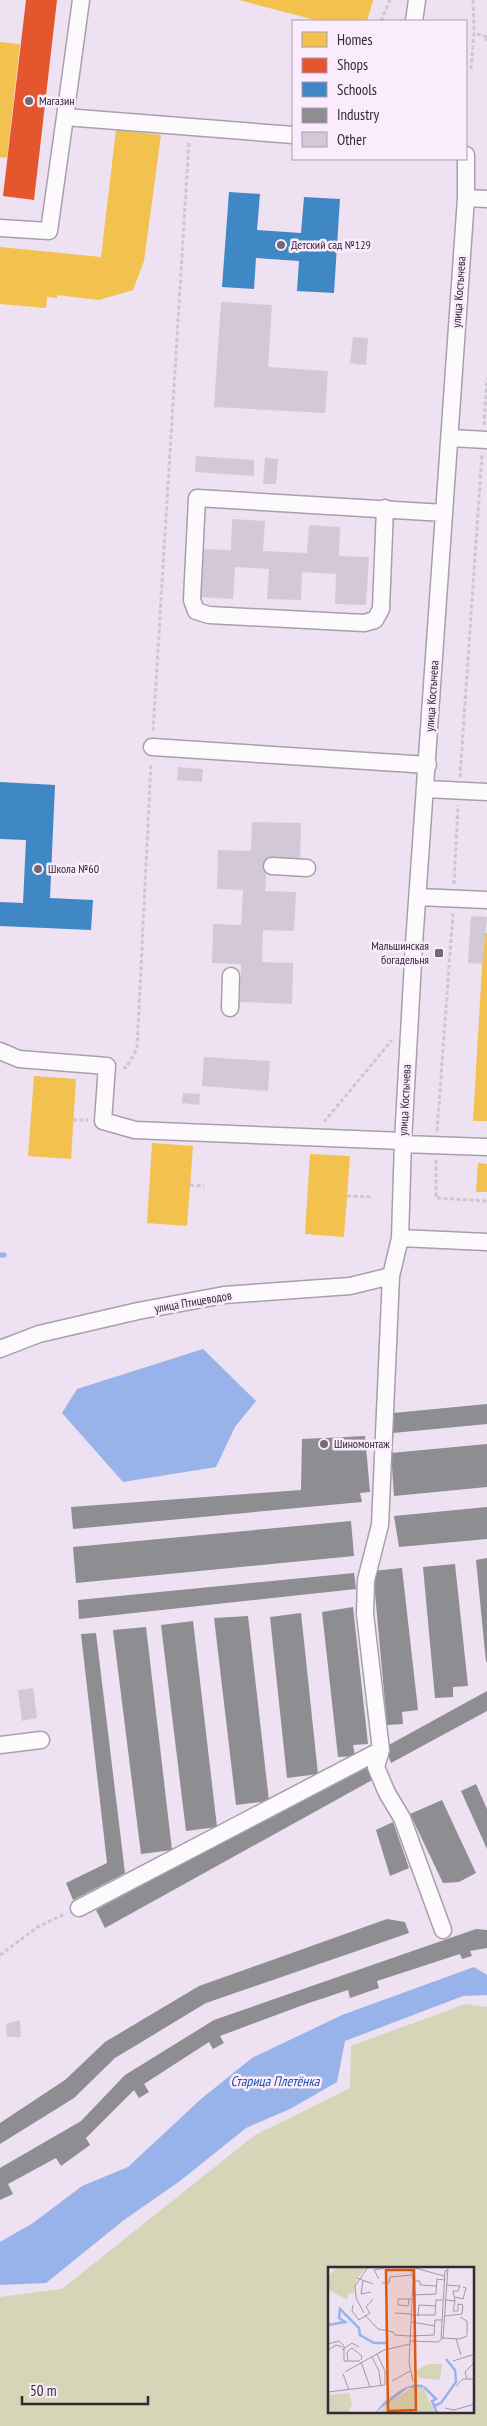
<svg xmlns="http://www.w3.org/2000/svg" width="487" height="2426" viewBox="0 0 487 2426" font-family="'PT Sans Narrow',sans-serif">
  <rect width="100%" height="100%" fill="#eee1f1"/>
  <path fill="#d5d5b7" fill-rule="evenodd" d="M465 2004 487 2007V2426H0V2297L62 2289 255 2135 350 2088 351 2046ZM330 2268H473V2412H330Z"/>
  <path fill="#98b3e9" d="M203 1349 256 1401 235 1427 216 1467 123 1482 62 1413 77 1389Z
    M474 1967 487 1975V1995L463 1996 345 2041 337 2082 290 2109 246 2128 180 2181 124 2220 46 2283 0 2285V2242L33 2223 82 2186 128 2167 201 2099 252 2058 342 2015Z"/>
  <path fill="#f2c14e" d="M239 0H373L367 21H319Z
    M0 42 20 44 7 158 0 157Z
    M116 130 161 135 144 261 133 290 99 300 57 295V298L47 297 46 308 0 304V247L101 257Z
    M484 933H487V1121H473Z
    M34 1076 76 1079 71 1159 28 1156Z
    M152 1143 193 1146 187 1226 147 1223Z
    M310 1154 350 1156 344 1237 305 1234Z
    M478 1163 487 1164V1192H476Z"/>
  <path fill="#e4572e" d="M26 0H57L34 200 3 196Z"/>
  <path fill="#3f88c5" d="M229 192 260 194 257 230 301 233 304 197 340 199 334 293 297 291 299 261 256 258 254 289 222 287Z
    M0 782 55 785 50 898 93 900 91 930 0 926V902L23 903 26 840 0 839Z"/>
  <path fill="#8d8d92" d="M487 1404V1424L393 1433V1413Z
    M365 1436 370 1492 360 1493 362 1502 73 1529 71 1507 301 1490 302 1439Z
    M487 1444V1487L394 1496 391 1453Z
    M487 1507V1539L399 1547 394 1516Z
    M351 1521 354 1556 76 1583 73 1547Z
    M487 1558V1662H486L476 1560Z
    M455 1564 468 1686 453 1687V1697L435 1698 423 1567Z
    M402 1568 418 1710 402 1712 403 1724 387 1725 373 1571Z
    M354 1573 356 1589 79 1619 78 1600Z
    M353 1607 368 1744 353 1745 355 1756 338 1757 322 1612Z
    M301 1613 318 1774 287 1778 270 1617Z
    M248 1616 269 1801 236 1805 214 1618Z
    M193 1621 217 1827 186 1831 161 1625Z
    M146 1627 172 1850 141 1854 113 1630Z
    M96 1633 125 1873 73 1900 66 1883 107 1863 81 1634Z
    M487 1691V1711L391 1763 385 1747Z
    M367 1764 374 1779 105 1928 96 1910Z
    M476 1784 487 1809V1849L461 1791Z
    M442 1800 476 1873 459 1882 443 1883 410 1814Z
    M393 1822 409 1868 390 1876 376 1830Z
    M387 1919 405 1922 409 1933 206 2003 115 2058 74 2098 0 2144V2123L65 2080 105 2042 199 1986Z
    M476 1929 487 1930V1948L470 1951 472 1956 462 1959 460 1954 377 1981 379 1988 350 1998 348 1990 306 2004 220 2036 224 2043 213 2049 209 2042 144 2084 149 2092 139 2098 134 2090 86 2138 90 2145 61 2166 56 2158 8 2184 13 2194 0 2200V2168L81 2121 125 2075 214 2020Z"/>
  <g fill="none" stroke-linecap="round" stroke-linejoin="round">
    <path stroke="#98b3e9" stroke-width="5" d="M0 1255H4"/>
  </g>
  <path fill="#d3c9d6" d="M221 302 272 305 268 367 328 371 325 413 214 407Z
    M353 337 368 338 366 365 350 363Z
    M196 456 254 460V476L195 472Z
    M265 458 278 459 276 484H263Z
    M232 519 265 521 263 551 307 553 309 525 340 527 339 556 369 557 366 605 335 604 336 574 302 572 301 600 267 599 269 569 235 567 233 599 200 597 202 549 231 550Z
    M178 767 203 769 202 782 177 780Z
    M252 822 301 823 300 860 267 859 265 891 296 892 294 931 263 930 262 962 293 963 292 1004 240 1002 241 964 212 963 213 924 241 925 243 890 217 889 218 850 251 851Z
    M471 916 487 917 482 964 468 963Z
    M204 1057 270 1061 268 1091 202 1086Z
    M183 1093 200 1094 199 1105 182 1103Z
    M33 1688 37 1718 22 1721 18 1690Z
    M20 2020 21 2037H7L6 2024Z"/>
  <g fill="none" stroke-linecap="round" stroke-linejoin="round">
    <defs>
      <path id="minor" d="M414 21 417 0
        M65 117 81 0
        M466 198 487 199
        M0 228 49 231 65 117 293 135
        M450 438 487 440
        M385 508 381 609 375 620 364 623 209 615 196 611 192 600 197 498 444 513
        M152 747 428 765
        M426 789 487 792
        M272 866 307 868
        M418 897 487 900
        M230 1008 231 976
        M0 1051 19 1059 107 1066 103 1121 135 1130 403 1141
        M403 1144 487 1147
        M400 1238 487 1242
        M0 1349 39 1334 138 1311 224 1295 350 1286 391 1276
        M0 1745 41 1740
        M79 1908 381 1750
        M443 1930 402 1818 387 1793 376 1767 381 1750 365 1614 366 1580 380 1525 391 1276 400 1238 403 1141 414 944 466 198V155"/>
    </defs>
    <use href="#minor" stroke="#a99fab" stroke-width="19"/>
    <path stroke="#cdc8ce" stroke-width="3" stroke-dasharray="4 2.5" stroke-linecap="butt" d="M473 0 474 33
      M381 21 390 0
      M487 37 484 36 487 41
      M471 69 474 33 484 36
      M484 425 487 378
      M153 731 189 141
      M460 777 482 454
      M454 884 458 805
      M123 1067 126 1068 137 1049 151 763
      M73 1120H88
      M324 1122 392 1040
      M437 1131 453 913
      M436 1160V1198L487 1201
      M190 1185 204 1186
      M347 1196 373 1197
      M0 1955 39 1926 65 1914"/>
    <use href="#minor" stroke="#fcfafd" stroke-width="16"/>
  </g>
  <g fill="#746976" stroke="#faebfd" stroke-width="2">
    <circle cx="29" cy="101" r="5"/>
    <circle cx="281" cy="245" r="5"/>
    <circle cx="38" cy="869" r="5"/>
    <rect x="434" y="948" width="10" height="10" rx="2.5"/>
    <circle cx="324" cy="1444" r="5"/>
  </g>
  <g text-anchor="middle" stroke-width="5" stroke-linejoin="round" paint-order="stroke">
    <g font-size="12" fill="#322934" stroke="#faebfd" text-anchor="start">
      <text x="39" y="105">Магазин</text>
      <text x="291" y="249">Детский сад №129</text>
      <text x="48" y="873">Школа №60</text>
      <text x="429" y="950" text-anchor="end">Мальшинская<tspan x="429" dy="14">богадельня</tspan></text>
      <text x="334" y="1448">Шиномонтаж</text>
    </g>
    <g font-size="12" fill="#322934" stroke="#faebfd">
      <text transform="translate(459 292) rotate(-86)" y="4">улица Костычева</text>
      <text transform="translate(432 696) rotate(-86)" y="4">улица Костычева</text>
      <text transform="translate(405 1100) rotate(-87)" y="4">улица Костычева</text>
      <text transform="translate(193 1302) rotate(-10)" y="4">улица Птицеводов</text>
    </g>
    <g font-size="14" font-style="italic" fill="#1f54a6" stroke="#faebfd">
      <text x="275" y="2086">Старица Плетёнка</text>
    </g>
  </g>
  <g transform="translate(328 2267)">
    <rect width="146" height="146" fill="#eee1f1"/>
    <path d="M9 0H39L29 11 26 26H21L19 33 0 22V9ZM100 97H114L112 113 91 111 87 104ZM87 119 95 120 107 146H51L60 136ZM21 126 24 138 20 146H0V128Z" fill="#d5d5b7"/>
    <path d="M87 117 95 118 96 120 80 121 47 146 56 135 74 122Z" fill="#98b3e9"/>
    <path fill="none" stroke="#98b3e9" stroke-width="2.5" d="M0 58 17 55 11 51 12 42 31 61 32 68 46 76H59M96 120 108 132 104 134 109 146M106 139 113 136 128 115 127 103 118 92"/>
    <path fill="none" stroke="#a397a5" stroke-width="1" d="M83 0 85 14 81 96 85 114M87 1 116 9M120 3 117 4 113 71 132 72 139 69M29 11 45 17M51 12 46 3 56 1M35 14 33 27 43 25M85 14H92V18L108 19M54 16H61L62 10 83 8M84 28 108 27 109 12 116 13M127 30 135 32 138 21 135 20M81 32 80 39 70 38V32H84M117 33 127 34 125 24H130L132 19 118 18M25 38 24 44 31 53 42 46 38 40 45 32M36 46 28 31 27 19 40 0M67 46 83 47M37 48 50 62 65 65 67 68 82 69M83 48H107L108 33H115M90 49 91 38 108 39M117 49 134 47 135 38 130 37V44H125L127 34M132 50 139 54V68M83 55 107 59M82 69 106 68 107 53H114M128 72 133 88M82 74 110 75 115 71 120 0M0 77 11 74 16 79V94H32M0 83 8 78 14 80M14 83 24 76 31 80M44 90 51 104 53 119M20 94 19 85 24 81 34 89 33 93M125 94 147 87M33 95 42 120M17 105 56 83 82 77M15 107 21 123M139 112 137 105 145 97M64 114 82 104M128 119 135 112H147M0 125 57 118V104L49 87M117 141 126 143 147 137"/>
    <path fill="#df570e" fill-opacity="0.15" stroke="#df570e" stroke-width="2.5" d="M58 3H86L88 143 60 144Z"/>
    <rect width="146" height="146" fill="none" stroke="#322934" stroke-width="2.5"/>
  </g>
  <rect x="292" y="20" width="175" height="140" fill="#faebfd" stroke="#aa9dad"/>
  <rect x="302" y="32" width="25" height="15" fill="#f2c14e" stroke="#aa9dad"/>
  <text x="337" y="45" font-size="15" fill="#322934">Homes</text>
  <rect x="302" y="58" width="25" height="15" fill="#e4572e" stroke="#aa9dad"/>
  <text x="337" y="70" font-size="15" fill="#322934">Shops</text>
  <rect x="302" y="82" width="25" height="15" fill="#3f88c5" stroke="#aa9dad"/>
  <text x="337" y="95" font-size="15" fill="#322934">Schools</text>
  <rect x="302" y="108" width="25" height="15" fill="#8d8d92" stroke="#aa9dad"/>
  <text x="337" y="120" font-size="15" fill="#322934">Industry</text>
  <rect x="302" y="132" width="25" height="15" fill="#d3c9d6" stroke="#aa9dad"/>
  <text x="337" y="145" font-size="15" fill="#322934">Other</text>
  <path d="M22 2396v8h126v-8" fill="none" stroke="#322934" stroke-width="2.5"/>
  <text x="30" y="2396" font-size="15" fill="#322934" stroke="#faebfd" stroke-width="4" paint-order="stroke">50 m</text>
</svg>
